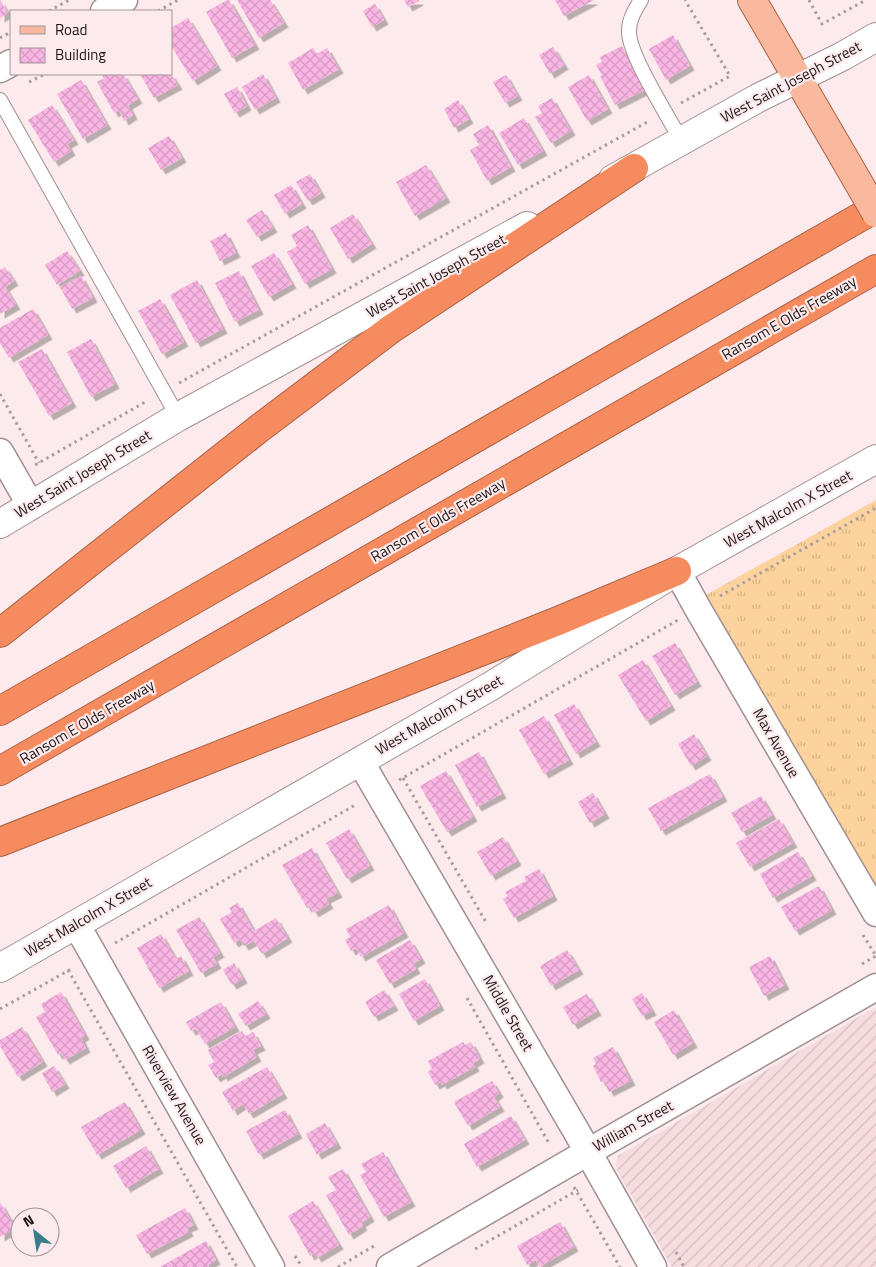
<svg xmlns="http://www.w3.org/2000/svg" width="876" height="1267" viewBox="0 0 876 1267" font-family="'Titillium Web',sans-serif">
  <defs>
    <pattern id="industrial-furrows" width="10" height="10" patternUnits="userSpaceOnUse" patternTransform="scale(1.25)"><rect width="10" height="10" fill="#f7dcdf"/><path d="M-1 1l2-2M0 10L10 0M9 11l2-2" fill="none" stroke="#d3bcbf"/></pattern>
    <pattern id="grass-tufts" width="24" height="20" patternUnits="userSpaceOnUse" patternTransform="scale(1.25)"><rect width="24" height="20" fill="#fcd39c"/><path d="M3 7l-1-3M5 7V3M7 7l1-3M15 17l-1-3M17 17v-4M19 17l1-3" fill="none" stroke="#d7b486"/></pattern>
    <pattern id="building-cross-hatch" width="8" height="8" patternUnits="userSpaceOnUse" patternTransform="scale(1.25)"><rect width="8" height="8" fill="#fab5e4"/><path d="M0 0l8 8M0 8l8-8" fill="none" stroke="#d69bc3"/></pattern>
    <filter id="shadow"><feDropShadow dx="4.5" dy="4.5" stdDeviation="0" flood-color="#0004"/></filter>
  </defs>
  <rect width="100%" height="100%" fill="#fceaec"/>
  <path fill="url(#industrial-furrows)" d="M876 1007V1267H672L618 1172 616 1165 618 1156Z"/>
  <path fill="url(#grass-tufts)" d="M876 500V887L706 595Z"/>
  <path fill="url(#building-cross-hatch)" filter="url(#shadow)" d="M0 0 8 13 0 18Z
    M227 0H229L255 45 232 58 206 12Z
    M237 0H270L284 23 259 38Z
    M404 0H419V1L408 7Z
    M555 0H594L564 16Z
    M375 4 384 20 372 27 363 11Z
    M188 18 217 66 193 81 171 46V28Z
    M673 35 690 66 666 80 649 49Z
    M622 46 645 90 615 105 600 76 602 75 596 65 602 62 600 57Z
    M553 47 564 65 550 74 539 55Z
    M313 48 317 54 327 48 339 69 303 90 288 63Z
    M101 74H123L138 99 128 105 133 115 124 121 119 110 114 113 97 82 104 78Z
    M140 74H171L178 85 154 98Z
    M263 74 276 98 255 110 242 87Z
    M506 75 518 96 505 103 493 82Z
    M589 75 608 109 587 121 568 87Z
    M81 80 107 125 83 139 57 94Z
    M237 87 247 106 235 113 224 94Z
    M552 98 571 131 551 143 535 117 542 113 538 106Z
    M458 100 469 119 454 128 444 109Z
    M52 105 74 140 67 144 71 151 54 162 28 120Z
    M524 118 543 151 518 165 499 133Z
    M488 125 511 167 487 181 470 150 479 145 473 134Z
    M169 136 182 158 161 170 148 148Z
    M426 165 446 198 415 216 396 182Z
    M310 174 321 193 308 201 296 182Z
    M291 185 302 204 285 214 274 195Z
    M262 210 273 228 257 237 246 220Z
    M353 214 372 244 348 259 330 228Z
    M308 225 332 269 305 284 287 252 297 246 291 235Z
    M226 233 236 253 220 261 210 241Z
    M67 251 80 271 57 285 45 265Z
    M274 253 292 284 269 297 251 266Z
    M5 267 14 281 5 287 16 305 0 314V270Z
    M239 271 259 310 235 322 215 283Z
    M81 276 93 298 72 309 60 287Z
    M197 280 223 329 196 343 170 295Z
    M160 299 184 342 162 354 138 311Z
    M33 309 48 335 9 358 0 343V328Z
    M91 339 115 384 91 397 67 352Z
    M42 349 72 403 49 416 18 362Z
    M675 643 697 682 675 695 652 656Z
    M643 660 671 706 646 721 618 675Z
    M574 704 596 742 576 754 554 715Z
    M544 716 569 760 544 774 519 730Z
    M694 734 707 756 691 766 678 744Z
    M479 752 502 794 477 807 455 765Z
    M446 771 473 817 447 832 420 786Z
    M710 774 723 797 661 831 648 808Z
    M593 793 605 814 590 823 578 802Z
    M761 796 772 815 742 832 731 813Z
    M779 819 793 843 750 867 736 843Z
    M349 829 370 866 347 879 326 843Z
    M503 837 517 861 491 876 477 852Z
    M312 848 338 893 326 899 329 904 314 913 310 906 307 908 282 865Z
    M798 852 812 876 773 898 760 874Z
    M539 869 553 896 514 918 503 899 508 896 505 892 526 881 524 877Z
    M819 886 832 910 795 931 781 907Z
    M238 903 254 931 276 918 288 938 262 954 254 941 244 946 240 939 234 943 220 919 232 912 229 908Z
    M389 905 404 933 361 957 356 948 351 951 345 940 350 937 346 929Z
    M199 917 220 953 213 957 217 964 201 973 176 930Z
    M161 934 176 959 181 956 189 971 159 988 137 948Z
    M410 940 421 959 413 964 416 969 390 984 376 960Z
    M567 950 579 970 551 986 540 966Z
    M770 956 785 985 764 996 749 967Z
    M234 963 243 979 232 985 223 970Z
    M425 979 440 1006 414 1021 399 994Z
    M384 990 394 1006 374 1017 365 1002Z
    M61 992 85 1035 81 1038 86 1048 65 1060 61 1053 58 1055 36 1017 45 1012 41 1004Z
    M642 993 652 1011 642 1016 632 999Z
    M587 994 597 1011 573 1025 563 1007Z
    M258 1001 266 1014 246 1026 238 1014Z
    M221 1002 235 1027 205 1044 196 1029 191 1031 186 1022Z
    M674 1010 693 1043 673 1055 654 1022Z
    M22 1027 43 1062 18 1077 0 1046V1040Z
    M242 1031 245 1036 253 1032 261 1046 253 1050 257 1057 223 1077 222 1074 216 1078 208 1065 214 1062 208 1050Z
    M463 1042 465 1045 471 1042 480 1059 473 1063 475 1067 442 1085 441 1082 435 1085 428 1072 432 1069 428 1061Z
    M613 1047 631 1081 609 1092 604 1081 601 1082 593 1066 596 1064 593 1058Z
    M54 1066 65 1084 52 1092 42 1073Z
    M267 1067 283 1094 249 1114 243 1104 233 1111 222 1092Z
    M492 1081 499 1093 494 1097 500 1107 468 1126 454 1102Z
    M125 1102 141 1130 97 1155 81 1127Z
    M285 1110 298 1134 259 1155 246 1131Z
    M511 1116 525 1140 477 1167 464 1144Z
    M325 1123 337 1144 317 1155 306 1134Z
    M146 1146 159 1169 126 1188 113 1166Z
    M383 1152 411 1202 384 1217 360 1175 366 1172 361 1164Z
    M343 1169 370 1217 361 1223 363 1226 349 1235 326 1195 336 1190 328 1177Z
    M313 1201 339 1245 317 1258 314 1253 310 1256 288 1216Z
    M0 1202 15 1228 0 1237Z
    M185 1208 194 1225 187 1228 189 1232 147 1254 136 1235Z
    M560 1222 574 1247 539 1267 536 1260 527 1265 517 1246Z
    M206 1241 216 1260 208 1265 209 1267H160Z"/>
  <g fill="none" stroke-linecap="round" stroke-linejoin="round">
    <defs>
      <path id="lane" d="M641 0C635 10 629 19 629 31 628 54 670 119 682 142
        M0 100 178 417"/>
      <path id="street" d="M104 11 124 0
        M0 69 11 63
        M0 452 31 506
        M677 571 698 609 876 913
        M360 761 575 1129 653 1267
        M76 924 271 1267
        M390 1267 588 1152 876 987"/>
      <path id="secondary" d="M613 179 758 98 843 56 876 37
        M0 524 178 417 527 226
        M0 968 491 686 677 571 876 459"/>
      <path id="primary" d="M752 0 843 156"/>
      <path id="highway" d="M0 633 261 427 391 329 634 168
        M0 711 876 208
        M0 771 876 269
        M0 842 558 621 677 571"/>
    </defs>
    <use href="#lane" stroke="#a09091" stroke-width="16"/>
    <use href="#street" stroke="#a09091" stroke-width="29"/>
    <use href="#secondary" stroke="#a09091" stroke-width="30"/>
    <use href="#primary" stroke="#aa6245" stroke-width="30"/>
    <use href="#highway" stroke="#aa6245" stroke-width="30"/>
    <path stroke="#ac9ea0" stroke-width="3" stroke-dasharray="2.5 4" stroke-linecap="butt" d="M809 0 822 24 866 0
      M49 11 69 0
      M158 11 178 0
      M0 38 11 32
      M29 82 45 74
      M681 103 730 76 685 0
      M179 383 649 121
      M0 394 39 463
      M35 465 147 401
      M720 596 876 508
      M403 778 487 924
      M399 780 678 620
      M863 935 876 956
      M115 943 357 804
      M862 964 876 956
      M68 970 237 1267
      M467 998 550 1145
      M0 1009 73 968
      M574 1187 620 1267
      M475 1249 578 1190
      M676 1252 684 1267
      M295 1256 302 1267
      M338 1267 374 1246"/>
    <use href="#lane" stroke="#fff" stroke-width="14"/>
    <use href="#street" stroke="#fff" stroke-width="26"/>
    <use href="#secondary" stroke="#fff" stroke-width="28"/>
    <use href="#primary" stroke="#fab99f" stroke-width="28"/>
    <use href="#highway" stroke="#f68b5f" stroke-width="28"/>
    <defs>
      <path id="primary-bridge" d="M843 156 876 213"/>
    </defs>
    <use href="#primary-bridge" stroke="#aa6245" stroke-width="30" stroke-linecap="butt"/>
    <use href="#primary-bridge" stroke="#fab99f" stroke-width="28"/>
  </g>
  <g text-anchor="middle" stroke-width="4.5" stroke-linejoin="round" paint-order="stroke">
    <g font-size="15" fill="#1c1616" stroke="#fceaec">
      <text transform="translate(791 82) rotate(-28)" y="5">West Saint Joseph Street</text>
      <text transform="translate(436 276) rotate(-29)" y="5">West Saint Joseph Street</text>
      <text transform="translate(789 318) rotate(-30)" y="5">Ransom E Olds Freeway</text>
      <text transform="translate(83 474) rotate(-31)" y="5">West Saint Joseph Street</text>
      <text transform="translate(788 509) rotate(-29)" y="5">West Malcolm X Street</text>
      <text transform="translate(438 520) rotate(-30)" y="5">Ransom E Olds Freeway</text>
      <text transform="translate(439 715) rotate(-30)" y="5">West Malcolm X Street</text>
      <text transform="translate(87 722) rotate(-30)" y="5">Ransom E Olds Freeway</text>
      <text transform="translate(776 743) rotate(60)" y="5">Max Avenue</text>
      <text transform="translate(88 917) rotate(-30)" y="5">West Malcolm X Street</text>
      <text transform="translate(508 1013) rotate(60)" y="5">Middle Street</text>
      <text transform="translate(174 1095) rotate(60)" y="5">Riverview Avenue</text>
      <text transform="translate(633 1126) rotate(-29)" y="5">William Street</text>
    </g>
  </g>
  <rect x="10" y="10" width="162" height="65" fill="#fceaec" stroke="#a29596"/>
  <rect x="20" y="26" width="25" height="8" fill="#fab99f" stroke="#a29596"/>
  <text x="55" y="35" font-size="15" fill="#1c1616">Road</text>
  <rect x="20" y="48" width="25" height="15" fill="url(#building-cross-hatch)" stroke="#a29596"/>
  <text x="55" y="60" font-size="15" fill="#1c1616">Building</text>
  <g transform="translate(35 1232) rotate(330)"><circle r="24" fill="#fceaec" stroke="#a29596"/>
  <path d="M0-4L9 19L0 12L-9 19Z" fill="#387e8b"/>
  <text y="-8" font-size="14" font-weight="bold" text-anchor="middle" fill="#1c1616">N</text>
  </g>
</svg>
